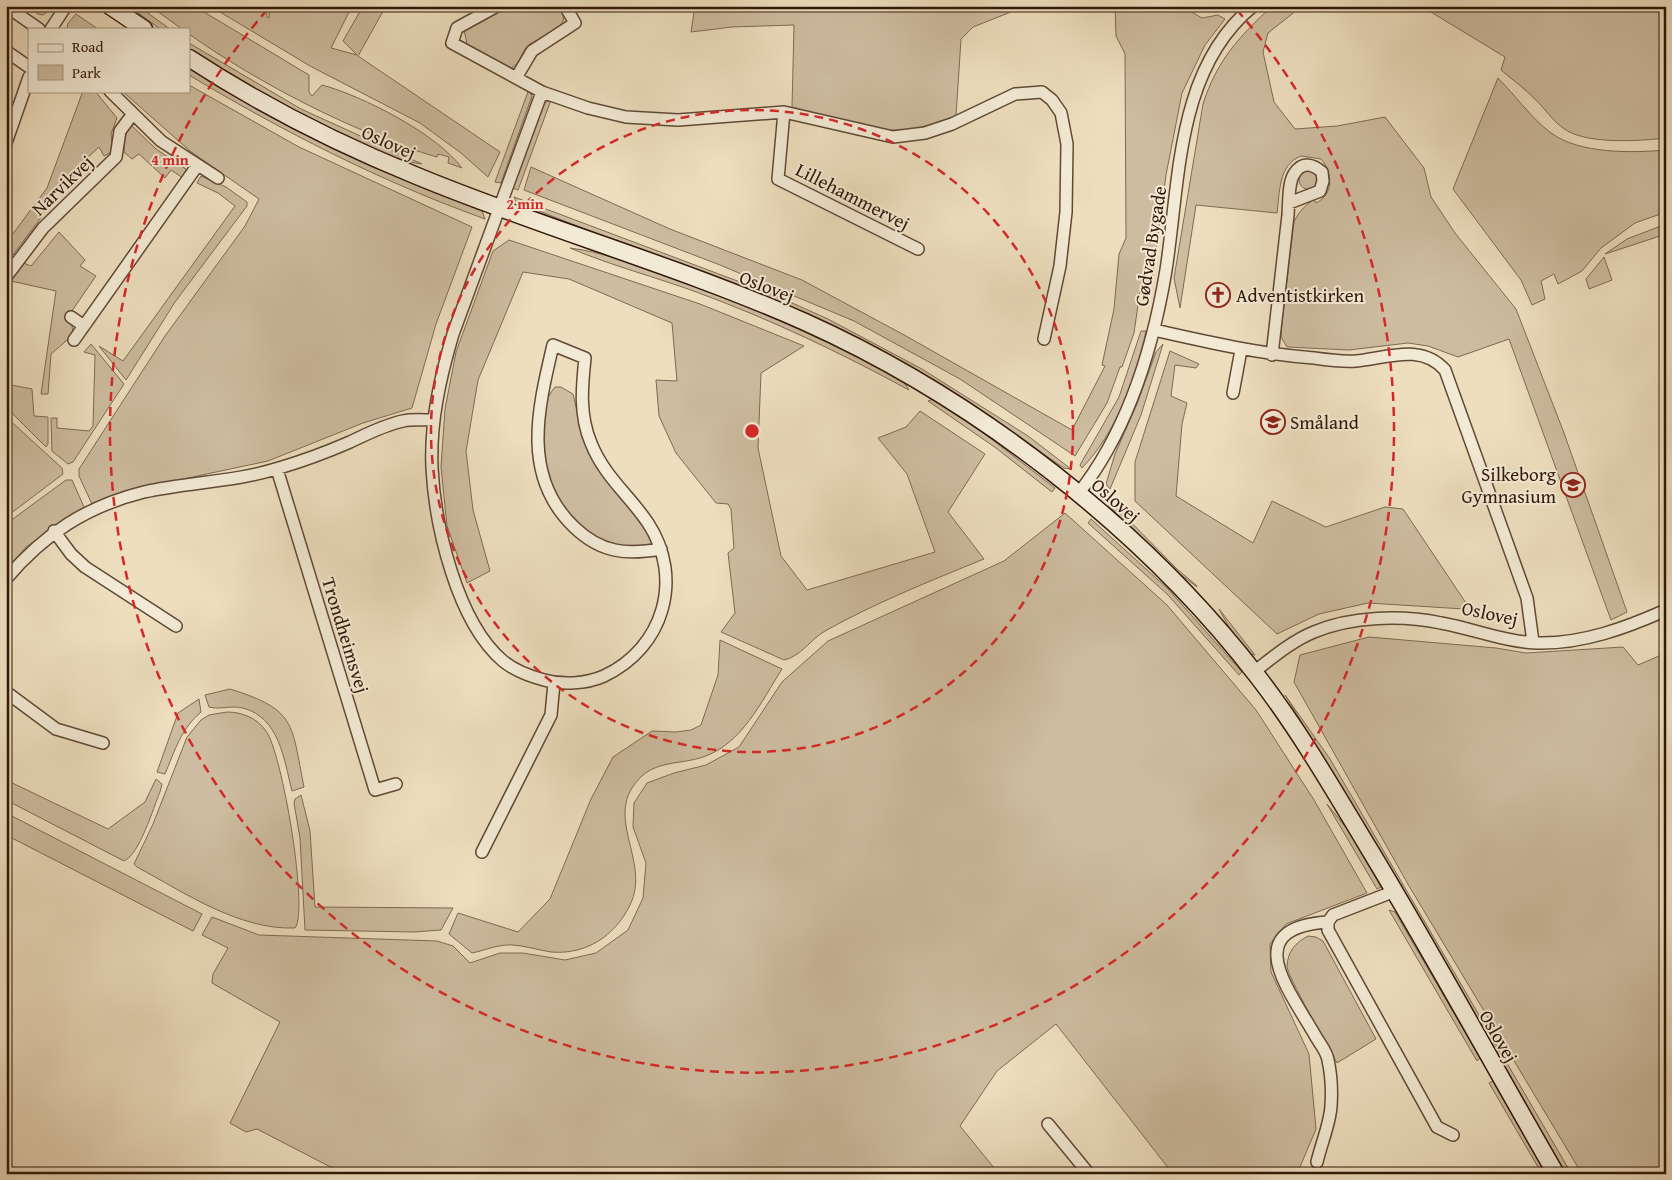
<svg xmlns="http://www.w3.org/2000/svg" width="1672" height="1180" viewBox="0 0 1672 1180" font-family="'Gentium Book Plus',serif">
  <rect width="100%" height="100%" fill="#eddebe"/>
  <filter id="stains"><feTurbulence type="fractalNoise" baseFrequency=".004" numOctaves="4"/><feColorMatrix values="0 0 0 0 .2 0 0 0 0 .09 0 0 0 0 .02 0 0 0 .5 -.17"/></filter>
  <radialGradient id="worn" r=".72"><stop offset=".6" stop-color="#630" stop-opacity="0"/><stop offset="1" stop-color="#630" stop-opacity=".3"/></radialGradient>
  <path fill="#cdbc9f" stroke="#7f6a53" d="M25 6H55L43 15 38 14Z
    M129 6H138L170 29H160Z
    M150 6H194L309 75V92L312 96 322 85C363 96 437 134 462 168L448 163 449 157 438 154 437 157C356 134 258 83 189 34V29H182Z
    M210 6H267V17L269 18 270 6H352L331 48 357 55 343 41 363 6H386L358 56 500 152 488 177 461 153 420 123 310 66Z
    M506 6H558C561 11 565 16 563 21 560 31 539 38 530 44 521 50 521 64 511 68L467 44 464 30Z
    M695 6H1026L973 27 961 39 956 116C938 122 919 130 899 130 863 131 827 116 792 107L794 25 732 27 691 32Z
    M1115 6H1181L1202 18 1218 15 1225 19 1205 45 1182 93 1166 175 1152 281 1140 291 1134 333 1122 367H1120L1107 403 1075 456 960 379 854 321 720 265 524 190 531 167 670 229 802 280 906 336 1072 430 1105 366 1102 365 1114 309 1119 254 1126 238 1125 54 1116 36Z
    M1272 6H1302L1268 33 1263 52 1274 102 1295 129 1337 126 1385 117 1424 168 1431 197 1455 233 1516 309 1564 433 1627 612 1611 620 1509 339 1458 357 1428 346 1408 343 1349 350 1287 347 1281 337 1282 322 1294 222C1299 211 1305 206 1314 199L1316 203C1334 194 1333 173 1321 159L1301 156C1278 165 1280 192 1277 213L1196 205 1180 308 1174 278 1203 104C1217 60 1239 37 1272 6Z
    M1421 6H1666V138C1639 141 1585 145 1563 128 1553 121 1545 109 1536 100 1525 89 1513 80 1501 70L1505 57Z
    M76 14 98 29H67L68 23Z
    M189 43 301 109 422 164C397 161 376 150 354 140 300 116 249 87 199 57L189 49Z
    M189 68C283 123 380 172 482 211L485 219C382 182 282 131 189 75Z
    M1498 78C1515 95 1531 118 1551 133 1580 154 1631 153 1666 150V212L1635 223 1601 248 1582 271 1558 284 1554 274 1541 281 1545 299 1532 305 1521 280 1453 189Z
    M189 85 299 147 472 227 436 324 412 408 363 423 268 461 127 491 92 504 79 476V469L165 336 245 226 259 199 190 151 122 91H189Z
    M529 89 532 96 501 183 495 182Z
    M83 91H95L117 118 111 134 113 151 104 156 99 147 85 160 72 178 43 205 44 212 40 219 6 264V243L47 188Z
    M551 100 518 190 513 188 544 103Z
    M130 124 156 149 186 169 183 178 171 170 165 178 139 154 132 159 124 152V136Z
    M1299 180a9 9 0 1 1 18 0a9 9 0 1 1-18 0Z
    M201 176 226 187 247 202V206L175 302 126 380 99 346 123 361 235 206 218 193 197 183Z
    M514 197 772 294 828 319 922 369 1028 436 1071 469 1064 468 960 398 830 325 516 202Z
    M1666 224V239L1660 236 1605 254 1627 239Z
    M59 232 85 260 80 266 96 276 67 318 72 325 73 335 51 354 48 394H41L56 291 11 281 21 262 31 266Z
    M509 240 700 304 804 346 761 373 758 448 781 556 807 590 935 552 907 474 878 438 906 427 920 411 985 454 948 512 984 559C930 581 875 603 825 631 811 639 800 657 784 660L721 632 735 613 728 553 734 548 731 509 728 504 716 503 676 453 659 416 656 380 677 381 672 323 569 279 523 272 478 380 466 451 473 510 490 571 467 583 447 526 441 467 445 409 456 352 493 251Z
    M570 248C602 252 631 263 661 274 741 301 817 336 892 374L903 381 909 390C841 353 772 320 699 293 656 277 612 266 570 248Z
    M1604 257 1612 280 1589 289 1586 279Z
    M1141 331H1146C1136 379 1116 433 1082 468L1080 465 1119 397Z
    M91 344 124 384 73 462 68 464 52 451 51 418H57V428L89 431 93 426 95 355 84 352Z
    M1163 344 1141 415 1110 489 1106 484 1115 454 1137 404 1156 352Z
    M1170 351 1199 364 1196 368 1175 365 1171 396 1187 403 1182 424 1176 496 1253 543 1272 501 1326 527 1385 507 1403 509 1466 603 1464 609 1368 603 1319 614 1277 634 1135 501V462Z
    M6 384 32 389 34 416 48 417V444L46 447 6 407Z
    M555 387H561L573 394 583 437 594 460 648 534 652 544 649 547C613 550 592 539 568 513 564 507 556 501 553 495 544 478 544 454 543 435 543 418 544 399 555 387Z
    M933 399 981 431 1055 488 1052 492 996 448 928 401Z
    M6 417 62 468 63 474 6 517Z
    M66 480H72L84 507 26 547 6 570V524Z
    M1110 501 1177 569 1196 585 1197 587 1172 568 1109 506Z
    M1065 513 1167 605 1256 710 1314 800 1367 893 1286 924 1270 944 1271 972 1309 1054 1316 1129 1297 1174H1173L1056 1024 997 1071 960 1126 999 1174H344L257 1129 246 1132 230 1123 280 1022 212 983 213 974 228 948 202 935 212 917 259 935 437 941 453 946 470 963 500 953H523L565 960 596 953 628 930 643 898 646 863 633 827 634 803 647 783 674 773 706 765 739 747 782 682 828 641 1004 561Z
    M1091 519 1168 589 1242 672 1239 675 1167 594 1088 523Z
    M1219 609 1255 655 1249 654 1231 631Z
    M1369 637 1496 648 1526 653 1623 647 1638 665 1666 653V1174H1582L1409 886 1294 682 1300 655Z
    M720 640 782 669C761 702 742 744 703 757 683 764 658 761 642 776 600 815 652 860 630 905 615 936 586 955 551 952 538 950 526 946 513 945 499 944 486 950 472 953L449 934 458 913 518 932 550 899 591 799 613 757 652 731 676 732 691 730 701 725 718 675Z
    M230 689C297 710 291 723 304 787L292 791C284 760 280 718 243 708 232 705 220 710 209 707L205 695Z
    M1285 695 1330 759 1568 1168 1564 1170 1345 793Z
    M199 699 201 712C181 729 175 750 165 774L157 772 178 713Z
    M227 712C242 712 257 718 266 731 282 752 309 911 295 928 239 930 185 893 137 867L134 864 153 824 187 737 201 720 209 715Z
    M156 779 162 784 160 792C153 808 140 854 124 861L6 800V780L108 829 145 802Z
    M301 795 310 831 315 907 453 908 441 930 414 932 305 930 300 838 294 803 295 799Z
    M1327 804 1348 830 1381 887 1377 889Z
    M6 813 202 914 193 931 6 835Z
    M1389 910 1395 912 1480 1058 1477 1061Z
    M1308 936 1316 937 1323 941 1376 1039 1337 1063C1330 1050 1286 974 1287 966 1288 951 1295 943 1308 936Z
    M1493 1081 1546 1174H1542L1489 1083Z"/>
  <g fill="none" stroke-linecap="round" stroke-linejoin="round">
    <defs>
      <path id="street" d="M6 6 39 29
        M497 6 457 28 452 43 542 92 588 108 626 117 678 120 784 112 893 137 925 133 952 124 1015 94 1042 92 1052 100 1061 113 1067 144 1066 212 1060 266 1044 339
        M51 29 66 6
        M6 51 29 67
        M516 78 532 51 575 23 565 6
        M110 91 161 141 218 178
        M542 92 453 334C440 378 430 422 432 468 435 526 457 622 503 661 515 671 529 676 544 680 562 685 586 684 604 676 664 648 684 578 648 523 629 495 604 476 591 443 579 415 582 386 585 358L553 345C538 409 521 476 574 527 601 553 626 555 661 549
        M784 112 778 179 918 249
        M6 143 29 77
        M6 277 43 228 116 157 120 131 132 115
        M71 317 84 326
        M1154 330C1207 342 1259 354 1314 358 1328 360 1342 362 1356 361 1387 358 1421 343 1445 370L1527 598 1533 642
        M74 340 197 166
        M1272 355C1277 308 1283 262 1288 215 1289 203 1288 183 1294 174 1302 161 1313 164 1322 172L1323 181 1320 191 1289 203
        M1233 393 1241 350
        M277 469 375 790 396 784
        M1078 494C1128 431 1153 348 1166 270 1180 180 1176 69 1253 6
        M54 531 71 554 85 567 176 626
        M6 579C44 534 87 506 144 492 189 482 235 482 279 468 303 461 327 452 350 442 367 434 384 425 403 421 412 419 423 420 433 420
        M1254 672C1273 657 1292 641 1314 632 1352 616 1402 615 1441 623 1474 629 1505 642 1538 643 1582 644 1626 628 1666 610
        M6 692 56 729 103 743
        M482 852 551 715 554 683
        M1395 891 1333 915 1328 922V930L1437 1127 1453 1135
        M1048 1124 1089 1174
        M1317 1162C1321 1144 1330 1124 1331 1106 1332 1092 1331 1074 1328 1060 1327 1052 1320 1044 1316 1037 1290 991 1237 928 1328 922"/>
      <path id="secondary" d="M110 6 144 29
        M189 58C261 105 338 144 417 176 545 229 679 266 805 322 976 399 1143 528 1258 677 1299 730 1333 789 1368 847 1433 954 1493 1065 1556 1174"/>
    </defs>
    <use href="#street" stroke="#604935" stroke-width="14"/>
    <use href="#secondary" stroke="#311707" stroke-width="19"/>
    <use href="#street" stroke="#f3ead5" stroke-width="11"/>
    <use href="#secondary" stroke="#f3ead5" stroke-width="16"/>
  </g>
  <g fill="none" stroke="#d62828" stroke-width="2.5" stroke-dasharray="9 6">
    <circle cx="752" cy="431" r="321"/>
    <path d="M1237 10A642 642 0 1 1 267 10"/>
  </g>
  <defs>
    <symbol id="church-ring" viewBox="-11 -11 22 22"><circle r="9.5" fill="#f3ead5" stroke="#8f2418" stroke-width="1.5"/><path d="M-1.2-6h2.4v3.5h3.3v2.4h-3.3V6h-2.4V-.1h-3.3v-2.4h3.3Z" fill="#8f2418"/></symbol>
    <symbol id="school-ring" viewBox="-11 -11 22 22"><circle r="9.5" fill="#f3ead5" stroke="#8f2418" stroke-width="1.5"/><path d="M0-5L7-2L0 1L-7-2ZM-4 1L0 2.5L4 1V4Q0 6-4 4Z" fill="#8f2418"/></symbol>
  </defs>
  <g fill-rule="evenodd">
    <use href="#church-ring" x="1204" y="281" width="28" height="28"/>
    <use href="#school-ring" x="1259" y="408" width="28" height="28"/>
    <use href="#school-ring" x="1559" y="471" width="28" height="28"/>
  </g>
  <g text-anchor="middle" stroke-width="4" stroke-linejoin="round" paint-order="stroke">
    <g font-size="19" fill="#311707" stroke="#f3ead5">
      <text transform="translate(389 142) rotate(24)" y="7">Oslovej</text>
      <text transform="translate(62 185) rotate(-44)" y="7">Narvikvej</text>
      <text transform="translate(853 196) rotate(27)" y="7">Lillehammervej</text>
      <text transform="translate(1150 246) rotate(-81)" y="7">Gødvad Bygade</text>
      <text transform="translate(767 286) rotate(21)" y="7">Oslovej</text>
      <text transform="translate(1116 500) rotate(41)" y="7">Oslovej</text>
      <text transform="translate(1490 613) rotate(12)" y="7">Oslovej</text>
      <text transform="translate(346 635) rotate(73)" y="7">Trondheimsvej</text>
      <text transform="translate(1499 1036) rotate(60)" y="7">Oslovej</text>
    </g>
    <g font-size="19" fill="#311707" stroke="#f3ead5" text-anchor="start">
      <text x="1236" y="302">Adventistkirken</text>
      <text x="1290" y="429">Småland</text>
      <text x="1556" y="481" text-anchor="end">Silkeborg<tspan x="1556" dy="22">Gymnasium</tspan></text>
    </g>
  </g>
  <circle cx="752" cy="431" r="8" fill="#d62828" stroke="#f3ead5" stroke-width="2.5"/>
  <g font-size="15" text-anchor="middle" font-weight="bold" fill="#d62828" stroke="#f3ead5" stroke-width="4" stroke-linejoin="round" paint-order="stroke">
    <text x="170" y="165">4 min</text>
    <text x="525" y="209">2 min</text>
  </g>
  <rect width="1672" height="1180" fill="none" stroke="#eddebe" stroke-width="25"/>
  <rect x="8" y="8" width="1657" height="1165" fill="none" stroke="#311707" stroke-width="2.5"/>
  <rect x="12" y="12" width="1647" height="1155" fill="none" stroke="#311707"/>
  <rect x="28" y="28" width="162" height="65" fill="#f3ead5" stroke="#a59683"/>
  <rect x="38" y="44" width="25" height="8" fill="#f3ead5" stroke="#a59683"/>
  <text x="72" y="52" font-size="15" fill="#311707">Road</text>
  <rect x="38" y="65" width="25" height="15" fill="#cdbc9f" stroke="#a59683"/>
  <text x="72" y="78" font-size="15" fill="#311707">Park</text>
  <rect width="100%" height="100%" filter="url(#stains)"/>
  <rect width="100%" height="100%" fill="url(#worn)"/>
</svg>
